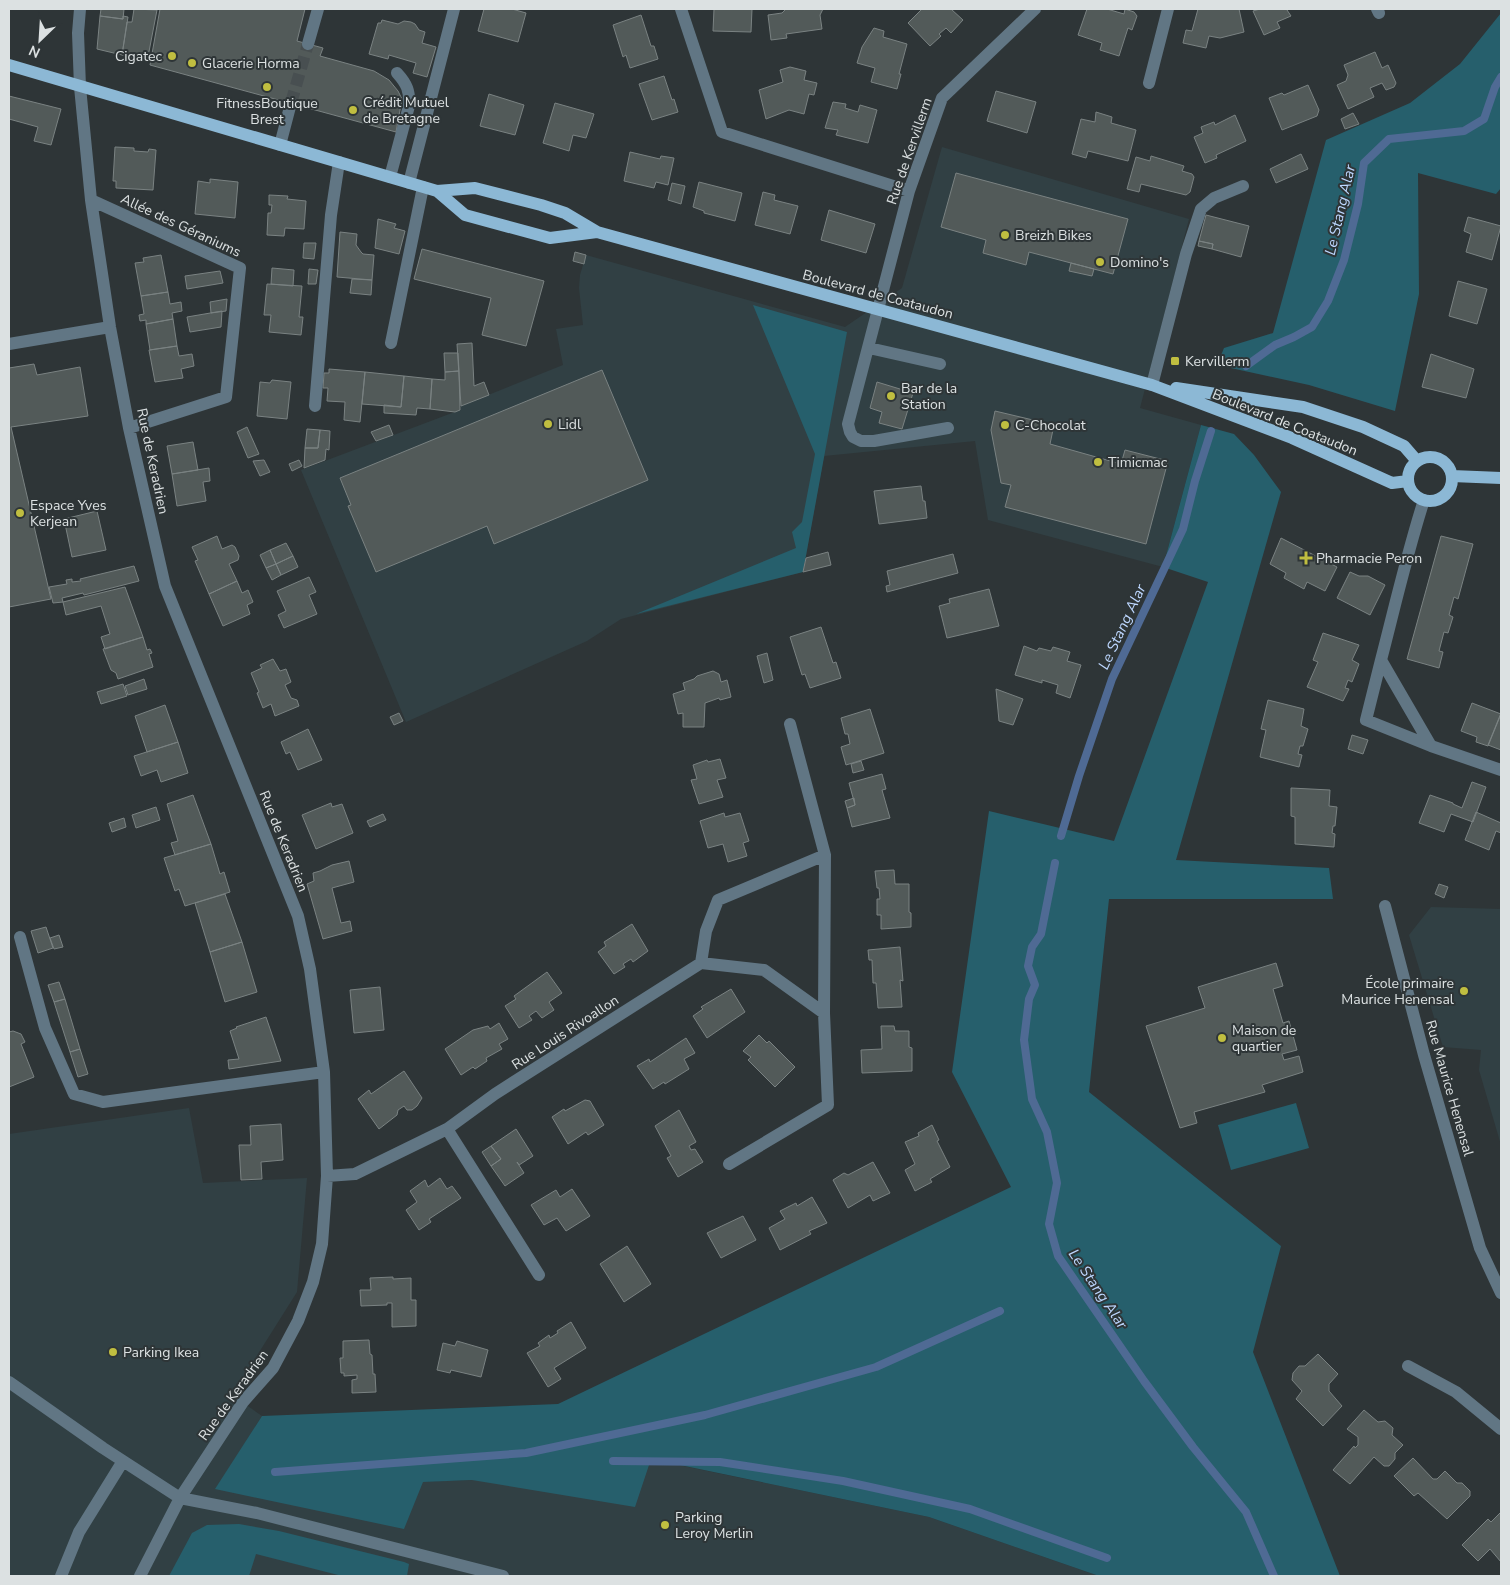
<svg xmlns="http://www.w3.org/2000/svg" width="1510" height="1585" viewBox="0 0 1510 1585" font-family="'Nunito Sans',sans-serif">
  <rect width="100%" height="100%" fill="#2e3537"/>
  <path fill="#314044" d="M942 147 1189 219 1140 408 1201 425 1163 567 988 520 975 441 824 456 803 572 621 619 587 641 406 722 301 470 460 410 461 406 563 365 556 329 583 325 579 288 580 275 586 255 845 327 902 288Z
    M1431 907 1501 909V1145L1479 1070 1481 1050 1443 1047 1409 935Z
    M189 1108 203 1183 307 1178 297 1292 232 1395 262 1416 216 1489 472 1480 650 1459 929 1517 1099 1576H9V1134Z"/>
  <path fill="#265f6c" d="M1501 13V188L1496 194 1418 173 1419 294 1395 411 1309 385 1217 365 1224 348 1273 333 1326 140 1410 103 1460 64Z
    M753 305 847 332 803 572 636 614 796 548 792 532 802 522 815 454Z
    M1201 425 1234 434 1254 455 1281 492 1176 860 1329 868 1333 899H1109L1089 1092 1281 1246 1253 1352 1340 1576H1099L929 1517 651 1459 635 1507 472 1480 423 1482 404 1529 215 1489 262 1416 558 1404 1011 1187 952 1072 989 811 1114 841 1208 582 1163 567Z
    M1296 1103 1309 1148 1231 1170 1218 1125Z
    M239 1524 279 1531 404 1562 409 1564 407 1576H342L256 1554 249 1576H169L192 1533 207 1525Z"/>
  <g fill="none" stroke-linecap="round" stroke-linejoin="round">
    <path stroke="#4f6a94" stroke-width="8" d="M1246 366 1275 345 1294 337 1312 327 1328 301 1344 260 1358 204 1364 163 1389 139 1464 131 1484 119 1495 87 1501 77
      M1061 836 1079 776 1112 679 1183 529 1195 481 1211 431
      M1055 863 1041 934 1032 947 1028 966 1035 985 1029 999 1024 1040 1032 1099 1047 1132 1057 1183 1049 1224 1058 1256 1144 1381 1193 1447 1246 1512 1274 1576
      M613 1461 720 1462 843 1481 970 1509 1107 1558
      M275 1472 526 1453 705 1415 876 1367 1000 1311"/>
  </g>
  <path fill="#525a59" stroke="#7a8282" d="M101 9H124L123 19 100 16Z
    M134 9 157 10 147 62 122 55 127 22H132Z
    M160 9H305L297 41 323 48 320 56 374 71 389 80 398 91 402 99 396 132 150 65Z
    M484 9H512L526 13 518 42 478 31Z
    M714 9H752L751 32 713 31Z
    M786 9H823L820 15 822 29 786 34 787 38 771 40 768 15 782 13Z
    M922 9H951L963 20 951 33 946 28 939 34 941 36 930 46 908 23Z
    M1087 9H1107L1124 14 1125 9 1134 12 1137 16 1132 30 1128 28 1119 56 1100 50 1102 43 1078 35Z
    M1198 9H1239L1244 32 1220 38 1209 36 1206 48 1183 43 1186 30 1192 31Z
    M1260 9H1289L1287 10 1291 16 1277 22 1280 28 1264 35 1253 11Z
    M641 15 651 46H654L658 59 630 68 626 55 623 57 613 25Z
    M100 16 123 19V16L128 17 122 55 97 49Z
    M382 20 398 24 404 21 411 22 415 24 419 30 425 32 422 43 436 47 427 77 413 73 416 63 389 55 388 59 369 54 378 23H381Z
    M874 28 884 31 883 37 907 44 899 74H901L897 89 871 82 875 68 857 63 862 47Z
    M1375 52 1382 68 1388 65 1396 83 1394 87 1386 90 1382 83 1370 88 1374 97 1348 109 1337 85 1346 81 1348 75 1344 65Z
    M790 67 806 71 804 80 817 83 814 95 809 94 804 114 789 110 766 119 759 90 783 82 780 70Z
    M664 76 672 100 674 99 678 112 652 120 639 84Z
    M1308 85 1319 110 1317 116 1282 130 1269 98 1282 93 1284 95Z
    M996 91 1036 102 1027 133 987 121Z
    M489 94 524 105 515 135 480 126Z
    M9 96 61 109 51 145 34 141 38 127 9 119Z
    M833 102 846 104 845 108 858 112 860 105 877 110 868 143 836 135 838 130 825 128Z
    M555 103 594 114 586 138 573 135 569 151 543 143Z
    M1096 112 1112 117 1111 123 1136 130 1128 161 1088 151 1086 158 1072 154 1081 119 1095 122Z
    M1353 113 1359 124 1345 129 1341 119Z
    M1235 115 1246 141 1216 155 1217 158 1205 163 1194 137 1203 133 1201 127 1214 122 1215 125Z
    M115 147 134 148V151L148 152 149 149 156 150 153 190 116 188V181H113Z
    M630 152 660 159 661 156 674 158 668 185 656 182 654 188 624 181Z
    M1301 154 1308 169 1276 183 1270 169Z
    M1151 156 1184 166 1182 171 1192 174 1194 177 1190 192 1186 195 1141 184 1139 192 1127 189 1136 157 1150 161Z
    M956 173 1128 219 1113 274 1029 252 1026 265 983 253 986 240 941 227Z
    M210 179 238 182 235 218 195 214 198 181 210 183Z
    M699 182 742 193 735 221 704 213V211L693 207Z
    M672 183 685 186 681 204 668 200Z
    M763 192 775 195 774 200 798 206 790 234 755 225Z
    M269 195 288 196 287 199 306 201 304 229 285 228 284 236 267 235 268 213H271L272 205H269Z
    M829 210 875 224 866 253 821 240Z
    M1206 215 1249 226 1241 257 1212 249 1213 244 1199 241Z
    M1468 217 1501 226 1492 260 1466 252 1471 234 1464 231Z
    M378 219 396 224 394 228 405 231 399 254 375 248Z
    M340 232 357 234 356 245 361 252 363 254 374 255 372 280 337 277Z
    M1199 241 1213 244 1212 249 1198 246Z
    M304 243H316L314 259 303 258Z
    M422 249 544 281 526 346 482 335 491 298 414 279Z
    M575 252 586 255 584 264 573 261Z
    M161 255 168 292 141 296 135 263 144 262 143 258Z
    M1071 263 1094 269 1092 276 1069 271Z
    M272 268 294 270 293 286 271 284Z
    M309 269 318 270 316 284H308Z
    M220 271 223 283 187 289 185 276Z
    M352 279 372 280 371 295 350 293Z
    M1458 281 1487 289 1477 324 1449 316Z
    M267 284 302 286 299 317H303L301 335 269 332 271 315H264Z
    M168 292 170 304 181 302 182 311 172 313 173 319 146 324V320L140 321 139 315 144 314 141 296Z
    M227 299 226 311 211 313 210 302Z
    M222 311 221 327 190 332 187 317Z
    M173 319 177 346 150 350 146 324Z
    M472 343 474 386 484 382 489 395 461 406 457 344Z
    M177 346 179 356 192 354 194 366 181 369 183 378 155 382 149 350Z
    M444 353H458L459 371 445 372Z
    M1431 354 1474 369 1466 398 1422 387Z
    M34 364 37 375 80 367 88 416 11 427 51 599 9 607V368Z
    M329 369 365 372 360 422 344 420 345 402 327 401 328 388H323L324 373H329Z
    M602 370 648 480 494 544 487 526 376 572 348 506 351 505 340 478Z
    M459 371 460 410 455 412 430 409 432 379 445 380V372Z
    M365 372 404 376 401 407 362 404Z
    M404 376 432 379 430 409 417 408 416 415 384 413V405L401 407Z
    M272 380 291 382 287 419 257 416 260 382 270 383Z
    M877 382 913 393 902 429 879 423 882 412 870 408Z
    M995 411 1054 425 1050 444 1121 464 1125 450 1168 461 1146 544 1005 507 1011 485 1001 483 991 430Z
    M389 425 393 435 376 441 371 432Z
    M247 427 259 454 248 458 237 432Z
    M307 429 320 430 318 448H305Z
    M320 430 330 431 329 450 326 449 325 460 304 468 305 448H318Z
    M193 442 198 470 172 474 167 446Z
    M264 460 270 472 260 476 253 461Z
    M299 460 302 466 292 471 289 464Z
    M209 468 210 481 203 482 206 501 177 506 172 474Z
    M921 486 923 501H925L927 518 879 524 874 491Z
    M97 511 106 550 72 557 64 519Z
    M217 536 222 549 232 545 235 547 239 556 238 560 229 564 237 581 209 594 195 561 198 560 192 547Z
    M1441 536 1473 544 1458 599 1454 597 1449 615 1453 617 1448 633 1444 632 1439 651 1443 652 1439 668 1407 659Z
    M1281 538 1337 567 1325 591 1307 582 1304 589 1284 578 1286 573 1270 564Z
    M286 543 293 556 276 564 270 550Z
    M270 550 276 564 266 568 260 555Z
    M828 552 831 565 803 572 806 558Z
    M953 554 958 573 887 592 886 586 890 585 887 571Z
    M293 556 298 567 281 575 276 564Z
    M276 564 281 575 272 580 266 568Z
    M134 566 139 581 84 595 83 593 62 598 63 602 53 603 49 587 67 584 66 580 72 579V582L81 581 80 579Z
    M1350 572 1359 576H1368L1385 585 1370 615 1337 598Z
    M309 577 316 592 309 595 317 614 284 628 278 615 286 611 277 591Z
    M237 581 242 593 248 590 253 602 247 605 250 614 223 626 209 594Z
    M125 587 143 637 105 649 101 637 110 634 101 606 66 615 63 602Z
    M989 589 999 626 947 638 939 606 950 603 949 599Z
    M821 627 833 663 836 662 841 678 810 688 805 674 802 675 790 637Z
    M1323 633 1359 645 1352 660 1359 664 1352 682 1348 680 1345 688 1349 689 1343 701 1307 687 1318 662 1313 660Z
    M143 637 147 650 150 649 152 653 149 654 153 667 118 679 116 673 111 670 103 649Z
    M1024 646 1037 651 1039 648 1051 651 1053 647 1070 652 1067 661 1081 665 1070 698 1056 693 1058 685 1042 680V683L1015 675Z
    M767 653 773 680 764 683 757 656Z
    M273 659 280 671 286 669 291 682 285 685 291 698 297 700 299 706 275 716 271 704 263 708 257 693 259 692 251 673 262 668 260 665Z
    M713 671 719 674 721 682 727 680 731 697 720 700 719 698 705 703 704 727H683V713L678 714 673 694 685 690 683 683 694 679 697 676Z
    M144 679 147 689 128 695 125 686Z
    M123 684 127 696 101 704 97 692Z
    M996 689 1023 699 1013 725 999 721Z
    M1268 700 1304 709 1301 726 1308 729 1303 746H1300L1298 754 1302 755 1299 767 1260 757 1266 730 1261 729Z
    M1472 703 1501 714 1488 746 1476 742 1477 737 1461 731Z
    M165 705 178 742 147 752 135 716Z
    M870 709 884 753 846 765 841 747 850 744 848 734H845L841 718Z
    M399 713 403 721 394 725 390 717Z
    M1501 713V750L1488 745Z
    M308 729 322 760 298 770 290 752 286 754 281 742Z
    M1352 735 1368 740 1363 754 1348 749Z
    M178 742 188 773 161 782 157 770 141 776 134 756Z
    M720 759 726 778 717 780 723 797 699 804 691 780 697 779 693 765 707 760 708 762Z
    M861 761 864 770 853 773 851 764Z
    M882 774 886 789 882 790 890 818 852 827 847 808 855 805 849 783Z
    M1472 782 1486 787 1473 822 1451 814 1444 832 1419 823 1430 795 1453 803V804L1462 808Z
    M1291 788 1330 790 1329 806 1337 807 1335 826H1333L1332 833 1335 834 1334 847 1295 844V817L1291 816Z
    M193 795 211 844 175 855 171 843 178 841 167 804Z
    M854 798 855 805 847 808 845 801Z
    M331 803 332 807 342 804 353 833 316 849 302 815Z
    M156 807 160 820 136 828 132 815Z
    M1476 812 1501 823V833L1496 831 1489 850 1465 840Z
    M724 813 725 817 740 813 749 841 743 843 747 856 728 862 723 844 708 848 700 821Z
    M383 814 386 820 370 827 367 821Z
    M124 818 126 827 112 832 109 823Z
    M211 844 220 874 224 872 230 892 185 906 179 889 175 891 164 858Z
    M349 861 354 882 332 888 341 923 350 921 352 931 323 939 307 884 314 881 313 873 320 871 332 865Z
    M894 870 895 884H909V912L911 913V927L881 929V915H877V899H880L879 888H877L875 871Z
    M1439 884 1448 887 1444 898 1435 894Z
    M225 894 242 942 210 952 195 903Z
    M632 924 648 951 633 962 631 959 623 964 625 967 614 974 598 952 606 946 604 942Z
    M46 927 53 948 38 953 31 931Z
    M59 935 63 947 54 949 50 938Z
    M242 942 257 992 225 1002 210 952Z
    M900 947 903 981 900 980 902 1007 878 1008 876 983H873L872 960H869L868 950Z
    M1276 963 1283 986 1273 989 1283 1023 1289 1021 1297 1050 1282 1054 1284 1060 1299 1056 1303 1072 1262 1085 1265 1092 1194 1112 1197 1123 1180 1128 1146 1026 1205 1008 1198 987Z
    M547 972 562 993 549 1002 554 1010 542 1018 536 1011 529 1016 532 1020 519 1028 505 1006 516 999 514 996Z
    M59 982 65 999 54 1002 48 985Z
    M380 987 384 1030 354 1033 350 990Z
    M731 989 745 1012 707 1038 693 1016 703 1009 701 1007Z
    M65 999 80 1049 70 1052 54 1002Z
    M266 1017 281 1061 229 1069 228 1060 239 1059 230 1031 237 1028 236 1027Z
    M499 1023 508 1039 499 1044 502 1049 486 1058 487 1061 475 1069 473 1067 461 1075 445 1049 473 1030 488 1026 490 1029Z
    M881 1026H894L895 1031H909V1047L912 1048V1071L862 1073 861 1050 882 1049Z
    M13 1031 21 1034 25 1042 21 1044 34 1077 9 1087V1032Z
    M759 1035 767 1043 769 1041 795 1067 775 1087 748 1060 751 1057 743 1051Z
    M686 1038 695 1053 684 1059 689 1069 665 1084 664 1082 653 1089 637 1066 649 1059 650 1062Z
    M80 1049 88 1074 78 1077 70 1052Z
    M404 1071 422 1098 417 1106 412 1110H407L404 1106 398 1110 397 1115 379 1129 358 1099 369 1090 371 1094Z
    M585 1100 590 1101 604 1125 588 1135 586 1132 568 1144 552 1117 564 1109 565 1111Z
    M679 1110 696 1142 689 1146 691 1150 695 1149 703 1162 678 1177 667 1158 671 1156 655 1126Z
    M281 1124 283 1160 261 1162 262 1179 241 1180 239 1145H251L250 1126Z
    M932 1125 939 1140 937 1141 950 1167 930 1179 932 1182 915 1191 905 1170 915 1164 905 1142 919 1136 918 1133Z
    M516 1129 533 1156 519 1165 517 1162 524 1173 505 1186 491 1166 501 1159 491 1146Z
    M491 1146 501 1159 491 1166 482 1152Z
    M873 1162 890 1193 873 1201 870 1195 848 1208 833 1180 844 1173 848 1175Z
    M440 1178 447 1189 452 1186 461 1198 429 1219 431 1222 419 1230 406 1210 417 1202 410 1191 425 1180 428 1187Z
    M572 1189 590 1216 566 1231 557 1218 544 1225 531 1205 556 1190 560 1197Z
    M812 1197 827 1223 809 1231 811 1234 780 1250 769 1228 785 1219 780 1211 796 1203 797 1206Z
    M743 1216 756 1240 721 1258 707 1233Z
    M627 1246 651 1284 624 1302 600 1264Z
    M393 1277V1279L411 1278V1300H416V1326L392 1327V1303H387V1305L361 1306 360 1290H371L370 1278Z
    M571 1322 586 1348 554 1368 561 1379 548 1387 527 1353 540 1346 538 1343 549 1335 550 1338 558 1333 557 1331Z
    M369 1340 370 1354 372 1355 373 1374H375L376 1392 352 1393V1380L357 1379V1375L344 1376V1373H341L340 1358H343V1341Z
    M457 1341 488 1350 481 1377 451 1370 450 1373 437 1370 443 1343 455 1346Z
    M1318 1354 1338 1374 1329 1384V1391L1342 1406 1323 1426 1296 1399 1302 1391 1292 1380 1293 1373 1299 1366H1305Z
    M1364 1410 1378 1422 1385 1421 1393 1428 1392 1435 1403 1445 1395 1453V1459L1389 1466H1384L1374 1457 1350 1484 1333 1470 1354 1446 1355 1448 1358 1445V1437L1347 1429Z
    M1413 1458 1433 1479H1437L1445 1471 1457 1483H1462L1470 1491V1496L1447 1519 1418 1493 1414 1496 1394 1476Z
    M1501 1512V1562L1490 1549 1478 1561 1462 1545 1488 1519 1491 1522Z"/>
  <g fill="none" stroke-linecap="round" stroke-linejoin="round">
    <path stroke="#484f51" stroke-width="12" stroke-dasharray="12 6" stroke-linecap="butt" d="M291 103 308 44"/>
    <path stroke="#617684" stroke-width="12" d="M80 9 78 33 80 87 91 200 110 327 129 428 165 586 298 916 310 969 324 1072 327 1176 322 1244 313 1282 298 1321 273 1368 243 1402 180 1498 140 1576
      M681 9 722 132 909 191
      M1377 9 1379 13
      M308 44 318 9
      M1149 83 1168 9
      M280 145 291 103
      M390 177 409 106C410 91 407 84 397 73
      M409 183 454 9
      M91 200 240 268 226 397 129 428
      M391 343 423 187
      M9 344 110 327
      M869 348 940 364
      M1152 385 1186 254 1201 209 1214 198 1243 186
      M315 406 331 215 339 162
      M948 428 874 441H861L853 437 850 432 848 424 909 191 942 98 1035 9
      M1424 500C1407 553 1395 606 1381 660L1431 746 1501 770
      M1381 660 1366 720 1431 746
      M790 724 825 855
      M1385 906 1424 1055 1480 1248 1501 1293
      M20 937 45 1028 74 1094 103 1102 324 1072
      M701 963 706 931 718 900 825 855 824 1013
      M447 1129 539 1275
      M327 1176 355 1174 447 1129 495 1094 701 963 764 970 824 1013 828 1105 729 1164
      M1408 1366 1456 1392 1501 1429
      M9 1382 103 1448 180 1498 257 1513 503 1576
      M61 1576 79 1532 123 1461"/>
    <path stroke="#8cb8d5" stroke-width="12" d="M9 65 437 191 475 188 541 205 565 213 597 232 1152 385 1292 438 1392 483 1408 481
      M437 191 465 215 550 238 597 232
      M1176 388 1303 407 1363 427 1404 446 1417 461
      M1408 479a22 22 0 1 1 44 0a22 22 0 1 1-44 0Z
      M1452 476 1501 478"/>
  </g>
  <g fill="#c0be40" stroke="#2e3537" stroke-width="2">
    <circle cx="172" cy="56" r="5"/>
    <circle cx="192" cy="63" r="5"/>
    <circle cx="267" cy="87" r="5"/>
    <circle cx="353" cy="110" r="5"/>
    <circle cx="1005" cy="235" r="5"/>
    <circle cx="1100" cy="262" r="5"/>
    <rect x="1170" y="356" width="10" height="10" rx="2.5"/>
    <circle cx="891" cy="396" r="5"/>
    <circle cx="548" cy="424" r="5"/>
    <circle cx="1005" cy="425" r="5"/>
    <circle cx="1098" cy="462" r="5"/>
    <circle cx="20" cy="513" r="5"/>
    <path d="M1303.5 550.5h5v5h5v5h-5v5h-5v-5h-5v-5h5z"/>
    <circle cx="1464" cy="991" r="5"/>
    <circle cx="1222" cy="1038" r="5"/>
    <circle cx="113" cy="1352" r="5"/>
    <circle cx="665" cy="1525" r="5"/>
  </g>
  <g text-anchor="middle" stroke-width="4" stroke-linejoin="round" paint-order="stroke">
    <g font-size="14" fill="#dce1e2" stroke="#2e3537" text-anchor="start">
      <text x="162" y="61" text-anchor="end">Cigatec</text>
      <text x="202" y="68">Glacerie Horma</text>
      <text x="363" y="107">Crédit Mutuel<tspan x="363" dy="16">de Bretagne</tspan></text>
      <text x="267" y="108" text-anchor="middle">FitnessBoutique<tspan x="267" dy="16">Brest</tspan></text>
      <text x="1015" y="240">Breizh Bikes</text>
      <text x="1110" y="267">Domino's</text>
      <text x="1185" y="366">Kervillerm</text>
      <text x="901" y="393">Bar de la<tspan x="901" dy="16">Station</tspan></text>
      <text x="558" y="429">Lidl</text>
      <text x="1015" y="430">C-Chocolat</text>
      <text x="1108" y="467">Timicmac</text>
      <text x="30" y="510">Espace Yves<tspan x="30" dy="16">Kerjean</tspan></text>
      <text x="1316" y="563">Pharmacie Peron</text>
      <text x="1454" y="988" text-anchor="end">École primaire<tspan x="1454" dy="16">Maurice Henensal</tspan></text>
      <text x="1232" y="1035">Maison de<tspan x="1232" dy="16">quartier</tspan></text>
      <text x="123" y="1357">Parking Ikea</text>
      <text x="675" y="1522">Parking<tspan x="675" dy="16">Leroy Merlin</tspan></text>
    </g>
    <g font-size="14" fill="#dce1e2" stroke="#2e3537">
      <text transform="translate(909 151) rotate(-71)" y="5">Rue de Kervillerm</text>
      <text transform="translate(181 225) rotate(25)" y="5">Allée des Géraniums</text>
      <text transform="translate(878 294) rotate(15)" y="5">Boulevard de Coataudon</text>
      <text transform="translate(1285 422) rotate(22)" y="5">Boulevard de Coataudon</text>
      <text transform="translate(153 461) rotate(78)" y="5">Rue de Keradrien</text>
      <text transform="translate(284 841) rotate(68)" y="5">Rue de Keradrien</text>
      <text transform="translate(565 1032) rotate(-33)" y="5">Rue Louis Rivoallon</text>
      <text transform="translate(1450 1088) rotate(74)" y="5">Rue Maurice Henensal</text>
      <text transform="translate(233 1395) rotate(-54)" y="5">Rue de Keradrien</text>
    </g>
    <g font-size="15" font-style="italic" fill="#bdd7ff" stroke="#2e3537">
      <text transform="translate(1340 210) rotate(-77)" y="5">Le Stang Alar</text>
      <text transform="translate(1122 627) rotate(-65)" y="5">Le Stang Alar</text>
      <text transform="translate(1098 1289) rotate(56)" y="5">Le Stang Alar</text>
    </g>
  </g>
  <rect width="1510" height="1585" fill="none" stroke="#dce1e2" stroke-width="20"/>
  <g transform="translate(40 40) rotate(205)" stroke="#2e3537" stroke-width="4" paint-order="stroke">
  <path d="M0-4L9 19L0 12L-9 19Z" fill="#dce1e2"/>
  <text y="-8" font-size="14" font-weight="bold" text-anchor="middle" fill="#dce1e2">N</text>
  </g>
</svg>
